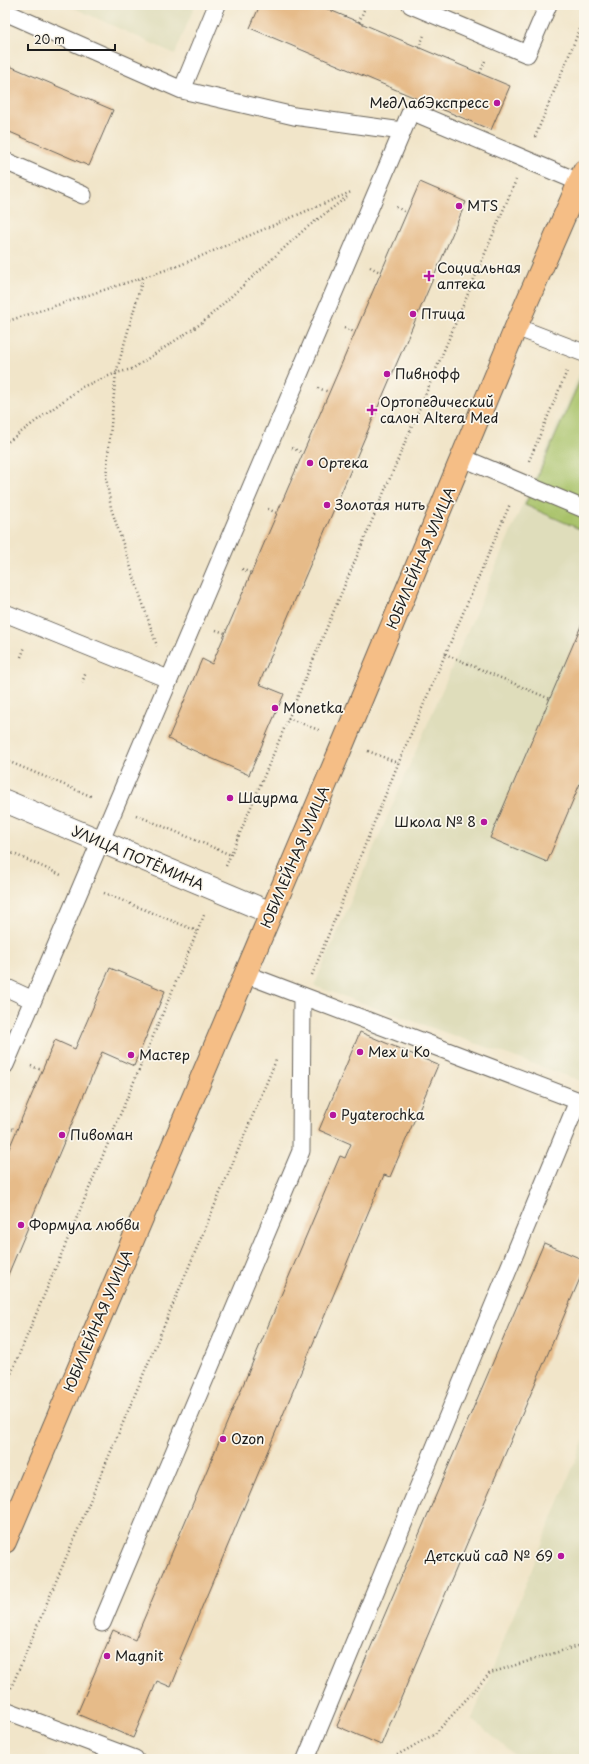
<svg xmlns="http://www.w3.org/2000/svg" width="589" height="1764" viewBox="0 0 589 1764" font-family="'Playpen Sans',sans-serif">
  <rect width="100%" height="100%" fill="#fbf7ec"/>
  <filter id="ink" filterUnits="userSpaceOnUse"><feTurbulence type="fractalNoise" baseFrequency=".025" numOctaves="2"/><feDisplacementMap in="SourceGraphic" scale="8" xChannelSelector="R" yChannelSelector="G"/><feConvolveMatrix kernelMatrix="1 2 1 2 8 2 1 2 1" color-interpolation-filters="sRGB"/></filter>
  <filter id="wash" filterUnits="userSpaceOnUse"><feTurbulence type="fractalNoise" baseFrequency=".012" numOctaves="4" result="noise"/><feDisplacementMap in="SourceGraphic" scale="16" xChannelSelector="R" yChannelSelector="G"/><feGaussianBlur stdDeviation="0.9" result="paint"/><feColorMatrix in="noise" values="0 0 0 0 0 0 0 0 0 0 0 0 0 0 0 0 0 1.4 0 .05"/><feComposite in="paint" operator="in"/></filter>
  <g filter="url(#wash)">
    <rect width="100%" height="100%" fill="#f1e5c9"/>
    <path fill="#dfddbb" d="M68 5H195L175 54Z
      M582 367H584V1082L314 986Z
      M584 1439V1759H519L472 1719Z"/>
    <path fill="#a8c269" stroke="#626f42" d="M584 371V531L525 505Z"/>
    <g id="blocks">
      <path fill="#e6bb89" d="M260 5H318L510 86 491 130 250 28Z
        M5 64 113 110 89 166 5 130Z
        M420 182 466 202 259 684 284 694 249 775 168 739 202 659 212 664Z
        M584 619V774L547 862 490 838Z
        M110 968 165 991 134 1066 102 1052 5 1282V1158L55 1040 75 1049Z
        M360 1032 438 1065 390 1177 384 1175 180 1659 182 1660 171 1687 157 1681 133 1738 77 1714 113 1630 135 1640 340 1156 345 1158 351 1144 319 1130Z
        M544 1243 584 1260V1269L381 1745 337 1726Z"/>
    </g>
  </g>
  <g filter="url(#ink)">
    <use href="#blocks" fill-opacity="0" stroke="#676259" stroke-width="1"/>
    <g fill="none" stroke-linecap="round" stroke-linejoin="round">
      <defs>
        <path id="service" d="M411 5 527 54 548 5
          M5 12 182 90 294 116 402 131
          M182 90 217 5
          M5 161 83 195
          M516 327 584 353
          M463 458 584 509
          M5 613 168 679
          M245 974 584 1103
          M5 987 33 1000 411 111 579 182
          M5 1065 33 1000
          M102 1623 301 1151 302 997
          M5 1710 135 1759
          M306 1759 578 1101"/>
        <path id="tertiary" d="M5 801 271 913"/>
        <path id="primary" d="M5 1542 344 741 516 327 584 171"/>
      </defs>
      <use href="#service" stroke="#676259" stroke-width="19"/>
      <use href="#tertiary" stroke="#676259" stroke-width="24"/>
      <use href="#primary" stroke="#676259" stroke-width="24"/>
      <path stroke="#676259" stroke-width="2.5" stroke-dasharray="1 3" stroke-linecap="butt" d="M359 22 366 5
        M419 48 424 35
        M480 73 485 61
        M535 137 584 19
        M396 207 406 212
        M370 267 380 272
        M143 278 116 373 106 477 111 508 157 646
        M5 322 178 266 351 192
        M344 328 355 332
        M318 388 329 392
        M5 444 82 387 116 373 132 369 202 323 305 229 348 196
        M292 448 303 453
        M529 461 567 371
        M268 509 277 513
        M242 569 251 573
        M216 630 225 633
        M445 654 550 699
        M21 657 25 647
        M82 683 86 672
        M288 718 321 731
        M368 751 398 763
        M5 760 93 797
        M136 815 231 855
        M5 850 61 875
        M226 866 516 180
        M104 893 197 931
        M312 975 398 764 510 504
        M31 1066 42 1070
        M5 1125 16 1130
        M5 1388 205 913
        M11 1688 277 1058
        M390 1759 435 1734 490 1673 584 1644"/>
      <use href="#service" stroke="#fff" stroke-width="17"/>
      <use href="#tertiary" stroke="#fff" stroke-width="22"/>
      <use href="#primary" stroke="#f5be86" stroke-width="22"/>
    </g>
  </g>
  <g fill="#b5179e" stroke="#fbf7ec" stroke-width="1.5">
    <circle cx="497" cy="103" r="4"/>
    <circle cx="459" cy="206" r="4"/>
    <path d="M427 270h4v4h4v4h-4v4h-4v-4h-4v-4h4z"/>
    <circle cx="413" cy="314" r="4"/>
    <circle cx="387" cy="374" r="4"/>
    <path d="M370 404h4v4h4v4h-4v4h-4v-4h-4v-4h4z"/>
    <circle cx="310" cy="463" r="4"/>
    <circle cx="327" cy="505" r="4"/>
    <circle cx="275" cy="708" r="4"/>
    <circle cx="230" cy="798" r="4"/>
    <circle cx="484" cy="822" r="4"/>
    <circle cx="360" cy="1052" r="4"/>
    <circle cx="131" cy="1055" r="4"/>
    <circle cx="333" cy="1115" r="4"/>
    <circle cx="62" cy="1135" r="4"/>
    <circle cx="21" cy="1225" r="4"/>
    <circle cx="223" cy="1439" r="4"/>
    <circle cx="561" cy="1556" r="4"/>
    <circle cx="107" cy="1656" r="4"/>
  </g>
  <g text-anchor="middle" stroke-width="3.5" stroke-linejoin="round" paint-order="stroke">
    <g font-size="14" fill="#1c1c1c" stroke="#fbf7ec" text-anchor="start">
      <text x="489" y="108" text-anchor="end">МедЛабЭкспресс</text>
      <text x="467" y="211">MTS</text>
      <text x="437" y="273">Социальная<tspan x="437" dy="16">аптека</tspan></text>
      <text x="421" y="319">Птица</text>
      <text x="395" y="379">Пивнофф</text>
      <text x="380" y="407">Ортопедический<tspan x="380" dy="16">салон Altera Med</tspan></text>
      <text x="318" y="468">Ортека</text>
      <text x="335" y="510">Золотая нить</text>
      <text x="283" y="713">Monetka</text>
      <text x="238" y="803">Шаурма</text>
      <text x="476" y="827" text-anchor="end">Школа № 8</text>
      <text x="368" y="1057">Мех и Ко</text>
      <text x="139" y="1060">Мастер</text>
      <text x="341" y="1120">Pyaterochka</text>
      <text x="70" y="1140">Пивоман</text>
      <text x="29" y="1230">Формула любви</text>
      <text x="231" y="1444">Ozon</text>
      <text x="553" y="1561" text-anchor="end">Детский сад № 69</text>
      <text x="115" y="1661">Magnit</text>
    </g>
    <g font-size="14" fill="#1c1c1c" stroke="#fbf7ec">
      <text transform="translate(421 558) rotate(-67)" y="5">ЮБИЛЕЙНАЯ УЛИЦА</text>
      <text transform="translate(295 857) rotate(-67)" y="5">ЮБИЛЕЙНАЯ УЛИЦА</text>
      <text transform="translate(138 858) rotate(23)" y="5">УЛИЦА ПОТЁМИНА</text>
      <text transform="translate(98 1321) rotate(-67)" y="5">ЮБИЛЕЙНАЯ УЛИЦА</text>
    </g>
  </g>
  <rect width="589" height="1764" fill="none" stroke="#fbf7ec" stroke-width="20"/>
  <path d="M28 44v6h87v-6" fill="none" stroke="#1c1c1c" stroke-width="2"/>
  <text x="34" y="44" font-size="12" fill="#1c1c1c" stroke="#fbf7ec" stroke-width="3" paint-order="stroke">20 m</text>
</svg>
